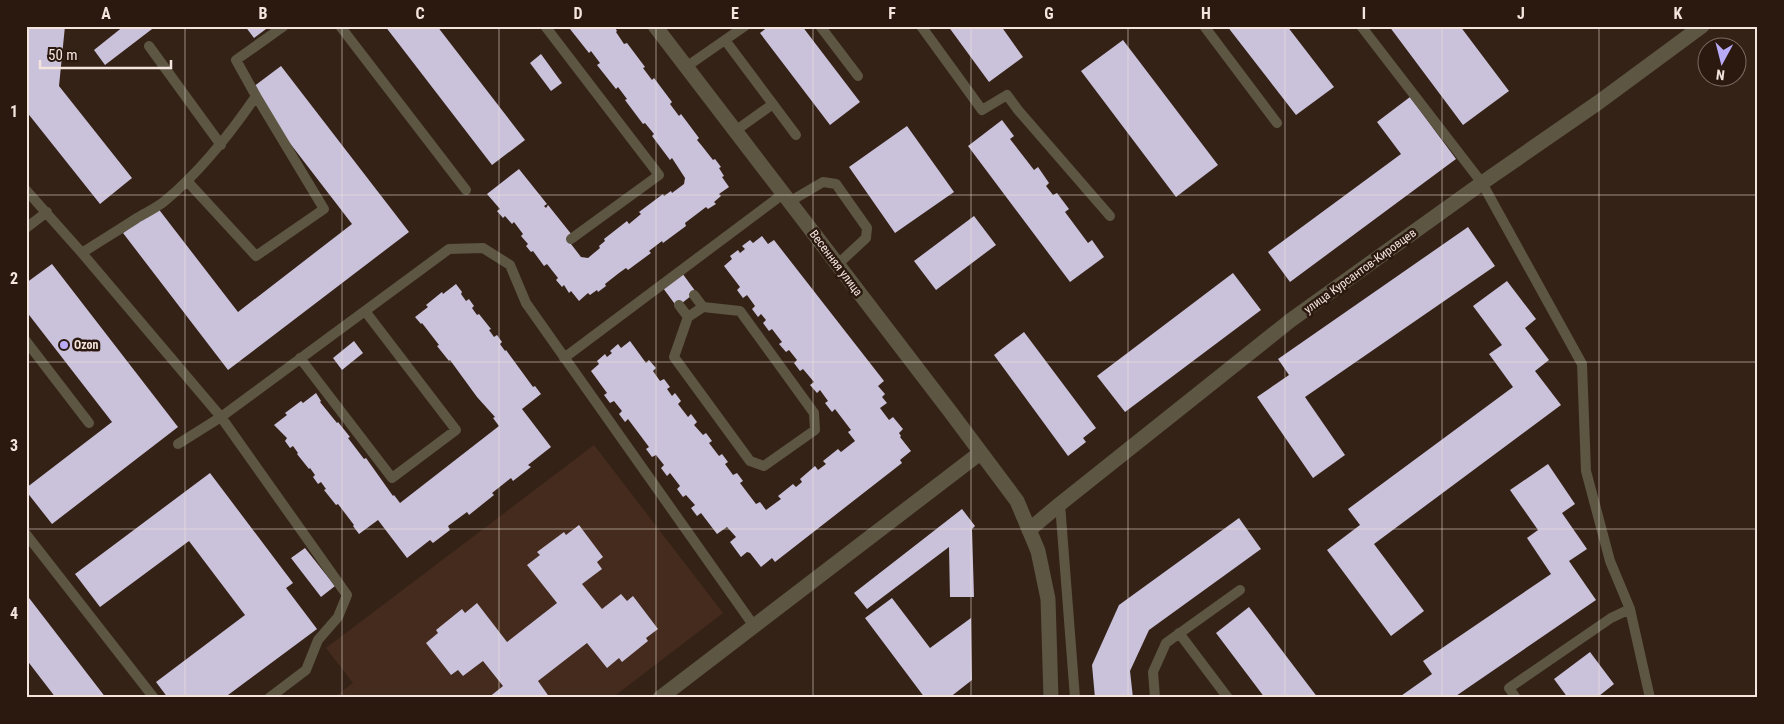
<svg xmlns="http://www.w3.org/2000/svg" width="1784" height="724" viewBox="0 0 1784 724" font-family="'Roboto Condensed',sans-serif">
  <rect width="100%" height="100%" fill="#352217"/>
  <path fill="#442b1d" d="M594 445 723 613 612 698H333L353 683 326 648Z"/>
  <path fill="#cac1da" d="M26 26H65L59 86 132 178 100 204 26 111Z
    M124 26H156L105 65 94 50Z
    M245 26H270L254 38Z
    M385 26H437L525 140 492 165Z
    M572 26H614L617 31 616 32 624 44 627 43 645 67 643 68 652 80 654 78 672 102 670 104 679 116 681 114 699 138 697 140 702 146 713 160 715 159 721 167 719 168 724 176 722 177 729 187 719 194 721 196 714 202 716 204 708 209 706 207 685 223 686 226 663 243 662 241 649 251 651 253 628 270 626 268 619 273 605 284 606 286 598 292 597 290 590 295 588 293 579 301 571 291 569 293 564 285 562 287 556 280 558 278 547 264 544 266 533 251 531 252 526 246 528 244 521 236 523 234 514 222 512 224 505 216 503 218 497 211 500 209 487 194 519 169 547 204 544 206 546 208 548 205 576 240 571 244 581 257 588 258 600 248 599 246 605 241 604 239 627 221 629 224 641 214 639 212 663 194 664 196 671 191 672 193 684 184 685 178 672 158 670 160 652 136 654 134 645 123 643 124 625 100 627 99 618 87 616 89 597 65 600 63 591 51 589 53 570 29Z
    M769 26H802L860 102 830 125 760 33Z
    M948 26H1001L1023 57 989 82Z
    M1227 26H1287L1334 87 1296 115Z
    M1389 26H1460L1509 91 1463 125Z
    M1123 40 1218 165 1176 197 1081 71Z
    M541 54 562 83 551 91 530 63Z
    M281 66 409 232 228 370 123 233 157 207 238 312 352 224 249 90Z
    M1410 97 1456 159 1290 282 1268 252 1401 154 1377 122Z
    M1002 120 1014 136 1010 139 1034 170 1038 167 1049 183 1046 186 1053 195 1057 193 1069 209 1065 212 1088 243 1092 240 1104 257 1070 282 968 146Z
    M907 126 954 192 895 233 849 167Z
    M974 216 996 245 936 290 914 261Z
    M1468 227 1495 266 1305 397 1345 455 1313 478 1257 397 1289 375 1278 359Z
    M762 236 768 244 774 240 884 381 878 386 885 394 882 397 887 403 880 408 889 420 893 417 903 429 899 433 901 436 900 437 911 451 900 460 902 463 775 562 772 558 761 567 750 553 747 552 741 557 730 542 736 537 727 527 717 534 701 513 697 516 691 508 695 505 686 495 683 497 677 489 680 486 670 473 667 476 661 468 664 465 656 455 652 457 646 449 649 447 628 419 625 422 619 414 622 411 614 401 610 403 604 395 607 393 591 371 599 364 597 361 605 354 607 357 612 353 610 351 618 344 621 348 630 341 646 363 649 360 656 368 653 371 660 381 664 379 670 387 667 389 672 396 675 393 681 401 678 404 688 417 691 414 697 422 694 425 703 435 706 433 712 441 709 443 719 456 722 454 728 462 725 464 733 475 737 473 743 481 740 483 756 504 760 502 766 510 781 499 778 496 793 484 796 487 802 482 800 479 815 466 818 470 826 464 823 461 838 449 841 452 855 441 848 432 851 430 835 409 832 412 825 403 828 401 820 390 817 393 810 385 814 382 803 369 800 371 794 363 797 360 789 350 786 352 779 344 782 342 772 329 769 331 763 323 766 320 761 314 758 317 752 309 755 306 747 295 743 298 737 290 740 287 724 266 732 259 730 256 738 250 740 253 745 249 742 246 750 240 753 243Z
    M52 264 178 427 52 524 26 491V488L112 422 26 311V283Z
    M682 273 696 292 677 307 663 288Z
    M1233 273 1261 310 1125 412 1097 376Z
    M1507 281 1536 319 1525 328 1549 360 1535 371 1561 405 1374 544 1424 611 1391 636 1327 550 1360 525 1348 509 1513 387 1489 354 1502 345 1473 306Z
    M456 284 462 292 461 294 466 301 469 299 474 306 472 308 477 315 479 314 491 329 489 330 494 337 497 335 502 342 500 344 505 351 506 350 533 387 535 386 541 394 522 409 551 447 528 465 531 467 513 481 511 478 492 493 494 495 469 515 467 512 448 526 450 530 433 543 430 540 407 558 378 520 359 534 353 526 354 525 338 504 336 505 324 490 326 489 321 482 318 484 313 477 315 475 310 468 309 469 297 454 298 453 293 446 290 448 285 441 287 438 274 425 287 415 285 413 301 401 303 403 316 393 321 401 320 402 337 423 338 422 350 437 348 438 364 459 366 458 393 496 394 495 400 503 499 426 493 418 495 417 477 397 450 360 449 361 437 346 439 345 422 323 421 324 415 317 428 307 426 305 442 292 443 294Z
    M1024 332 1096 428 1083 438 1086 442 1068 456 994 355Z
    M354 341 363 353 342 370 333 358Z
    M1548 464 1575 504 1562 513 1587 549 1569 561 1596 600 1453 698H1398L1432 674 1423 661 1551 574 1527 538 1538 530 1510 490Z
    M210 473 293 583 286 588 317 629 224 698H168L156 682 245 615 189 541 100 607 75 574Z
    M962 509 975 526 972 529 974 597H950L949 547 867 609 854 593Z
    M1239 518 1261 549 1149 630 1130 671 1133 698H1095L1092 665 1119 605Z
    M579 525 603 557 597 562 602 569 582 584 602 609 621 594 627 601 633 596 658 629 646 638 648 641 622 662 619 658 607 668 587 643 538 681 550 698H488L503 686 483 661 463 676 458 670 451 675 426 643 438 633 436 630 462 609 465 613 477 603 507 642 557 603 527 565 540 555 537 552 564 532 566 535Z
    M305 548 335 586 321 597 291 558Z
    M26 594 106 698H56L26 659Z
    M892 598 930 648 971 618 972 680 949 698H925L865 618Z
    M1249 607 1318 698H1265L1216 633Z
    M1590 652 1614 684 1599 696 1601 698H1568L1554 679Z"/>
  <g fill="none" stroke-linecap="round" stroke-linejoin="round">
    <path stroke="#5c5643" stroke-width="10" d="M340 26 466 190
      M545 26 659 175 571 239
      M820 26 858 76
      M921 26 982 110 1007 95 1018 110 1110 216
      M1204 26 1277 123
      M1361 26 1482 183 1582 364 1586 471 1610 561 1630 609 1650 698
      M725 40 796 135
      M149 46 221 145
      M686 67 745 26
      M735 131 773 104
      M187 181 256 256 324 209 256 96
      M26 190 82 253C100 241 119 230 137 218 147 212 158 207 166 200 202 170 230 134 256 96L236 60 284 26
      M789 202 823 182 836 184 867 228 866 238 837 265
      M26 228 47 212
      M82 253 221 417 178 444
      M694 295 703 307
      M679 305 688 317
      M703 307 740 311 814 413 815 430 764 466 750 461 674 357 688 317Z
      M26 341 89 423
      M300 358 392 478 456 430 365 311
      M564 358 783 194
      M1060 504 1075 698
      M26 534 154 698
      M1179 633 1228 698
      M269 698 306 670 318 640 338 617 347 595 221 417 449 249 483 248 510 265 526 303 754 626
      M1155 698 1153 672 1166 643 1240 590
      M1516 698 1509 688 1611 618 1630 609"/>
    <path stroke="#5c5643" stroke-width="15" d="M655 26 949 410 1017 501 1038 551 1048 599 1051 698
      M1029 530 1060 504 1291 320 1482 183 1599 102 1702 26
      M660 698 980 453"/>
  </g>
  <path fill="none" stroke="#f3e5de" stroke-width="1" stroke-opacity="0.55" d="M185 26V698M342 26V698M499 26V698M656 26V698M813 26V698M971 26V698M1128 26V698M1285 26V698M1442 26V698M1599 26V698M26 195H1758M26 362H1758M26 529H1758"/>
  <circle fill="#b8abf7" stroke="#2b180e" stroke-width="2" cx="64" cy="345" r="5"/>
  <g text-anchor="middle" stroke-width="5" stroke-linejoin="round" paint-order="stroke">
    <g font-size="12" fill="#f3e5de" stroke="#2b180e">
      <text transform="translate(836 263) rotate(53)" y="4">Весенняя улица</text>
      <text transform="translate(1360 271) rotate(-36)" y="4">улица Курсантов-Кировцев</text>
    </g>
    <g font-size="12" font-weight="bold" fill="#f3e5de" stroke="#2b180e" text-anchor="start">
      <text x="74" y="349">Ozon</text>
    </g>
  </g>
  <rect width="1784" height="724" fill="none" stroke="#2b180e" stroke-width="55"/>
  <g transform="translate(1722 62) rotate(187)"><circle r="24" fill="#2b180e" stroke="#7b6a61"/>
  <path d="M0-4L9 19L0 12L-9 19Z" fill="#b8abf7"/>
  <text y="-8" font-size="14" font-weight="bold" text-anchor="middle" fill="#f3e5de">N</text>
  </g>
  <path d="M40 60v8h131v-8" fill="none" stroke="#f3e5de" stroke-width="2.5"/>
  <text x="48" y="60" font-size="15" fill="#f3e5de" stroke="#2b180e" stroke-width="4" paint-order="stroke">50 m</text>
  <rect x="28" y="28" width="1728" height="668" fill="none" stroke="#f3e5de" stroke-width="2"/>
  <g font-size="16" text-anchor="middle" font-weight="bold" fill="#f3e5de">
    <text x="106" y="19">A</text>
    <text x="263" y="19">B</text>
    <text x="420" y="19">C</text>
    <text x="578" y="19">D</text>
    <text x="735" y="19">E</text>
    <text x="892" y="19">F</text>
    <text x="1049" y="19">G</text>
    <text x="1206" y="19">H</text>
    <text x="1364" y="19">I</text>
    <text x="1521" y="19">J</text>
    <text x="1678" y="19">K</text>
    <text x="14" y="117">1</text>
    <text x="14" y="284">2</text>
    <text x="14" y="451">3</text>
    <text x="14" y="619">4</text>
  </g>
</svg>
